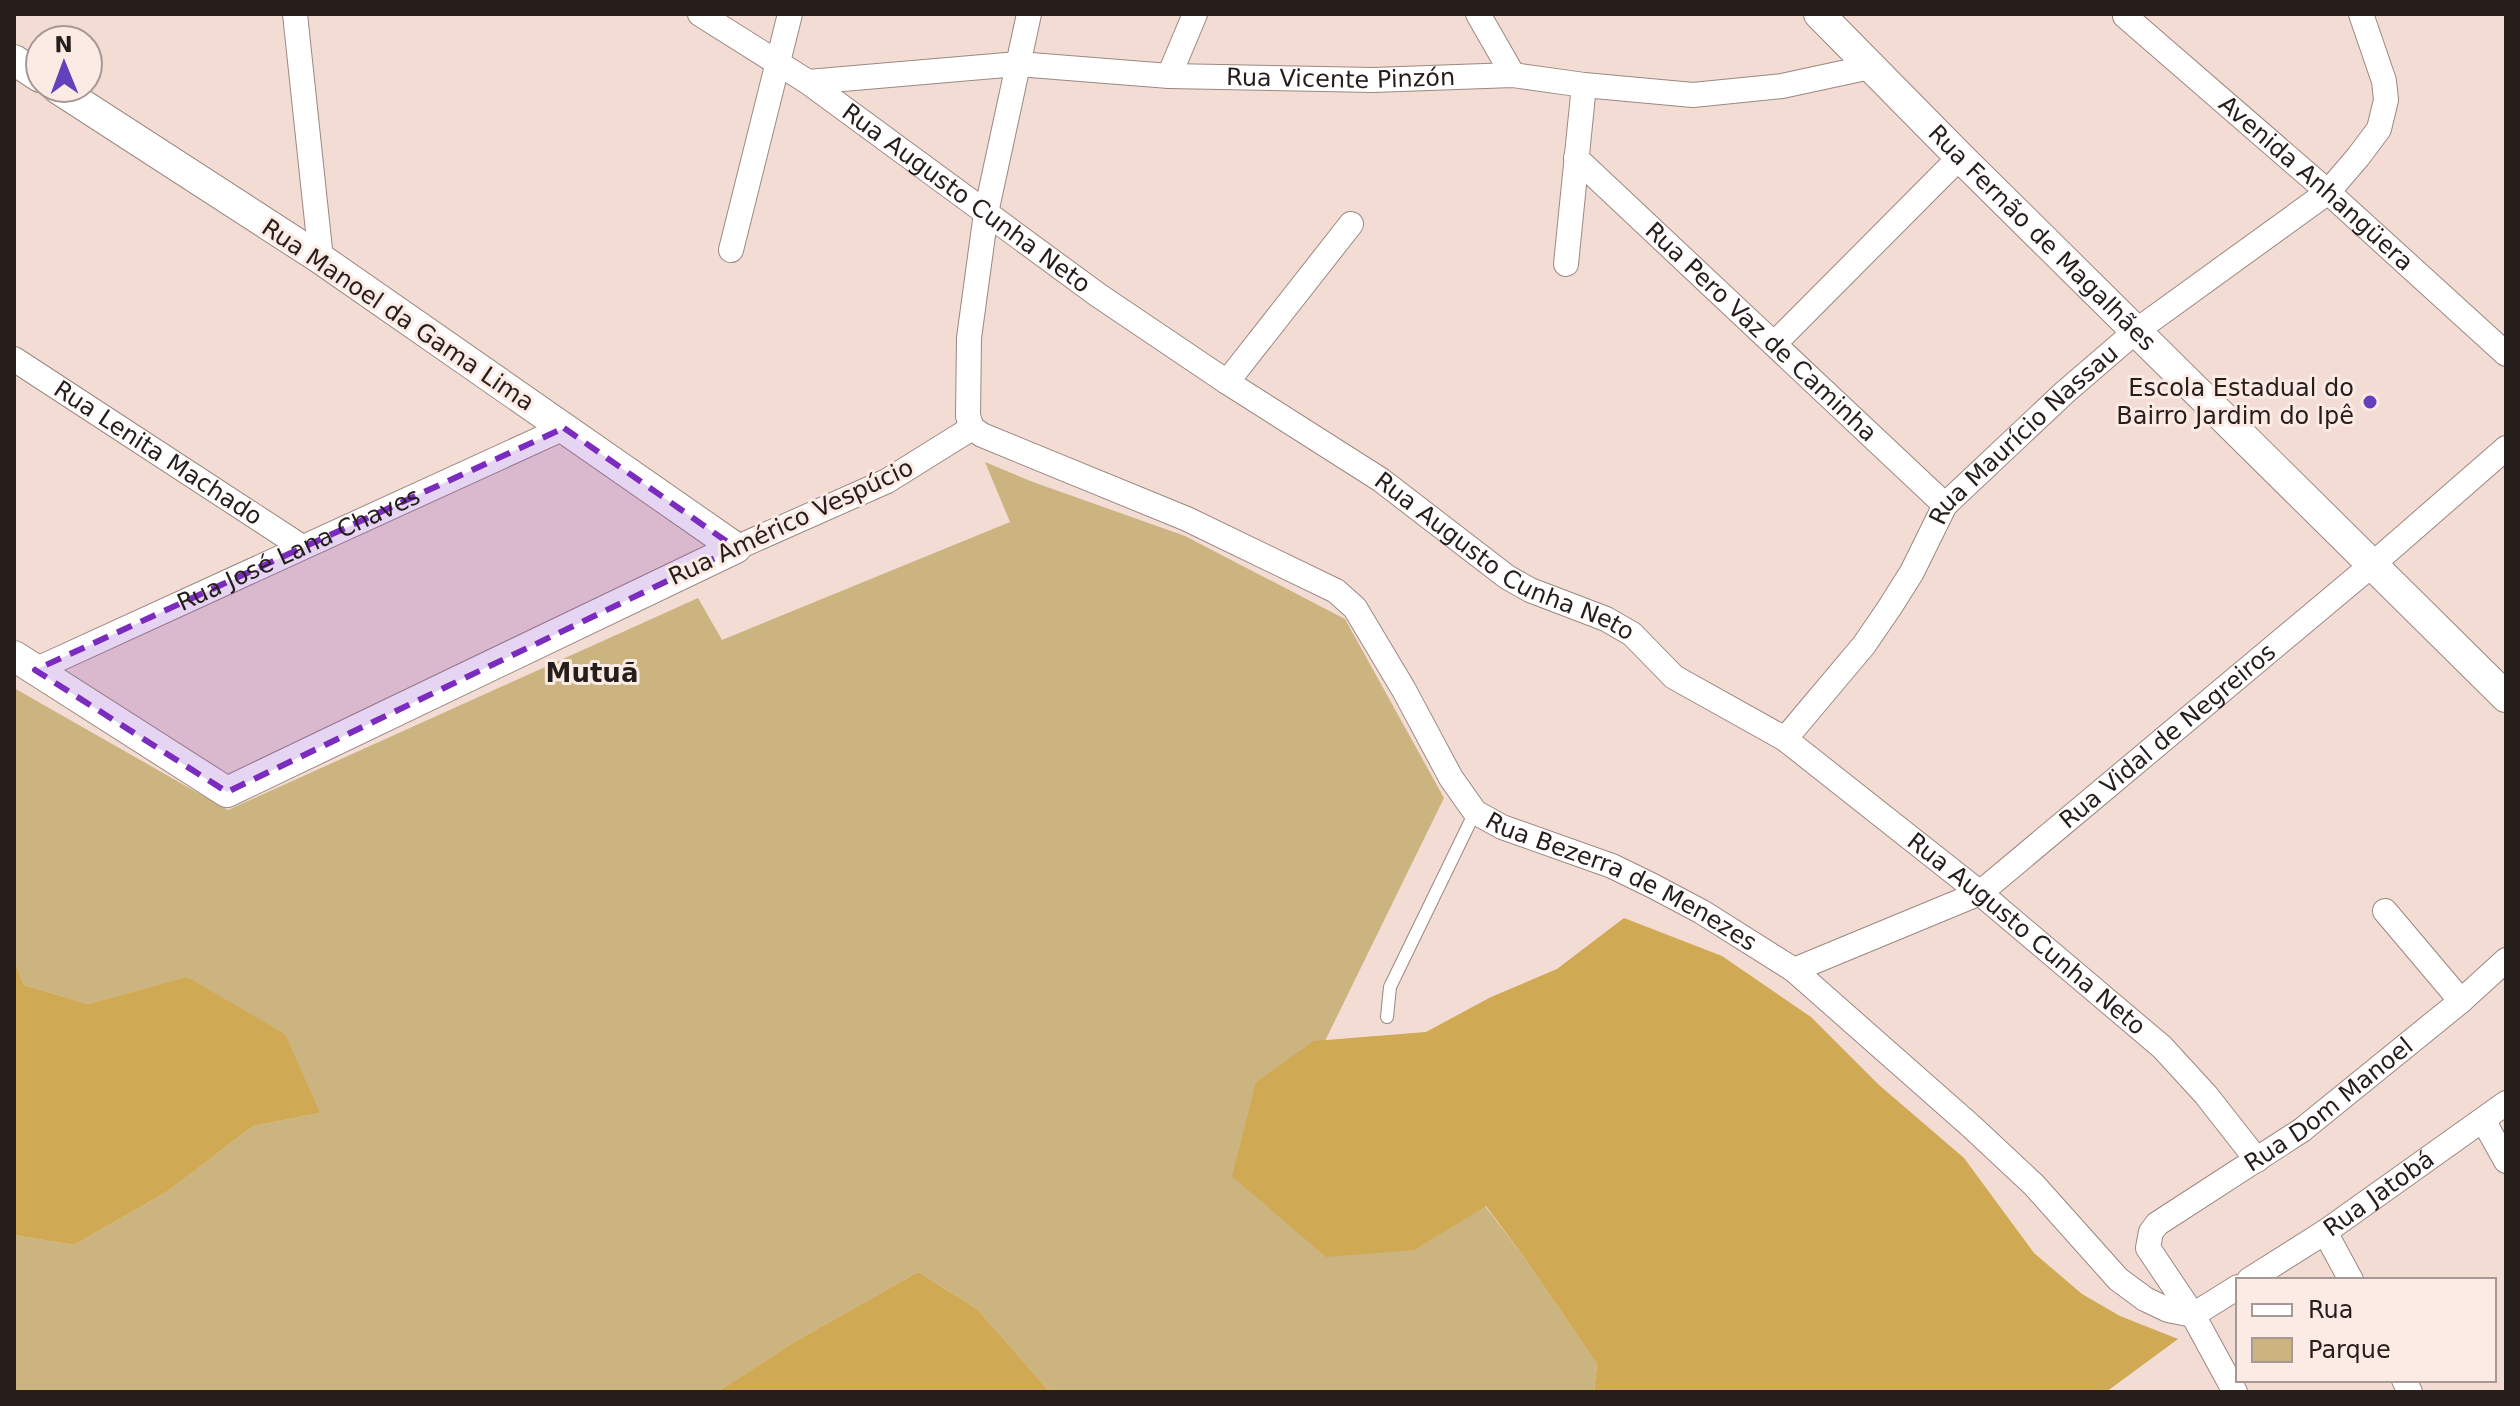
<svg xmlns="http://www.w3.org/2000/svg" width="2520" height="1406" viewBox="0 0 2520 1406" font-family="'DejaVu Sans',sans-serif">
  <rect width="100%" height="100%" fill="#f2dcd4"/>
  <path fill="#ccb480" d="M985 462 1033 482 1185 536 1345 619 1444 798 1325 1041 1256 1082 1415 1250 1485 1206 1524 1257 1597 1364 1594 1392H1050L977 1309 918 1272 796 1341 717 1392H14V1235L74 1245 168 1191 253 1126 320 1113 188 977 88 1004 24 985 14 959V688L228 810 698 598 722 640 1010 522Z"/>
  <path fill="#cfa953" d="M1624 918 1722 956 1811 1017 1879 1085 1964 1158 2034 1253 2082 1294 2120 1316 2178 1339 2106 1392H1594L1597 1364 1524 1257 1486 1206 1415 1250 1326 1257 1232 1176 1256 1082 1314 1041 1426 1032 1491 997 1557 969Z
    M14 959 24 985 88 1004 187 977 285 1034 320 1113 253 1126 168 1191 74 1245 14 1235Z
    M918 1272 977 1309 1050 1392H717L796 1341Z"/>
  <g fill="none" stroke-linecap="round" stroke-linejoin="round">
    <defs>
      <path id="service" d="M1387 1017 1390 987 1475 812"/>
      <g id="minor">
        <path d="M295 14 321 259"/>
        <path id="s1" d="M700 14 808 82 1098 295 1227 382 1381 480 1507 577 1530 590 1606 619 1632 634 1674 677 1785 739 1980 893 2162 1047 2206 1095 2257 1160"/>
        <path d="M1478 14 1513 75"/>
        <path id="s2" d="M2125 16 2328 192 2506 354"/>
        <path d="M1169 76 1195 14"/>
        <path id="s3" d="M808 82 1018 64 1169 76 1373 80 1513 75 1584 85 1693 95 1782 86 1870 67"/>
        <path id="s4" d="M1576 158 1945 505"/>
        <path d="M731 250 790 14"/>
        <path d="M1566 264 1584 85"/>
        <path d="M1775 343 1960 157"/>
        <path id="s5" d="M14 359 302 547"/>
        <path d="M1227 382 1351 224"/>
        <path id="s6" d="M972 428 982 435 1187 519 1336 591 1355 608 1404 690 1451 778 1475 812 1502 827 1612 866 1653 886 1702 912 1794 970 1972 1127 2034 1185 2118 1279 2145 1299 2168 1310 2193 1315"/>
        <path d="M972 428 968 416 969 338 986 213 1029 14"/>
        <path d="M736 548 887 481 972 428"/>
        <path id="s7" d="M35 670 564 428"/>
        <path id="s8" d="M1785 739 1864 645 1890 607 1912 572 1945 505 2064 393 2136 331 2328 192 2358 157 2379 129 2386 100 2384 81 2361 14"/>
        <path d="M2385 911 2461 1001"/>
        <path id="s9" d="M1794 970 1980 893 2373 564 2506 448"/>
        <path d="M2483 1120 2506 1161"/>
        <path d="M2325 1232 2351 1280"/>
        <path id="s10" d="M2249 1280 2325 1232 2506 1103"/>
        <path d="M2193 1315 2238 1287"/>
        <path d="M2404 1380 2410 1392"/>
        <path id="s11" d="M2235 1392 2193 1315 2148 1248 2151 1232 2157 1224 2302 1130 2461 1001 2506 960"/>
      </g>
      <g id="tertiary">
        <path id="s12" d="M1819 14 1960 157 2506 697"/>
        <path d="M14 60 40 77"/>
        <path d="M14 656 227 792 736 548 321 259 57 88"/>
      </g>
    </defs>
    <use href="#service" stroke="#9c8881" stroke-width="14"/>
    <use href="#minor" stroke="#9c8881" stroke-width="26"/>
    <use href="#tertiary" stroke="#9c8881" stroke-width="32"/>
    <use href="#service" stroke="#fff" stroke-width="12"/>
    <use href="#minor" stroke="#fff" stroke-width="24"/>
    <use href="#tertiary" stroke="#fff" stroke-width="30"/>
  </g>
  <path fill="#7b2cbf" fill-opacity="0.2" stroke="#7b2cbf" stroke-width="6" stroke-dasharray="16 10" stroke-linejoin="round" d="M564 428 736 548 227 792 35 670Z"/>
  <circle fill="#6341ba" stroke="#fceae4" stroke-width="3" cx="2370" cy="402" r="8"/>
  <g text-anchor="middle" stroke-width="6" stroke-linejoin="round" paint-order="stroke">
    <g font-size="24" fill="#261e1b" stroke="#fceae4">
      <text dy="8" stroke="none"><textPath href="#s3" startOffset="534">Rua Vicente Pinzón</textPath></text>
      <text dy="8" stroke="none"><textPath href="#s2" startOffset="254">Avenida Anhangüera</textPath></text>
      <text dy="8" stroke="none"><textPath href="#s1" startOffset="324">Rua Augusto Cunha Neto</textPath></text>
      <text dy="8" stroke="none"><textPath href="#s12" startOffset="316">Rua Fernão de Magalhães</textPath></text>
      <text transform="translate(398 315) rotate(34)" y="8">Rua Manoel da Gama Lima</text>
      <text dy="8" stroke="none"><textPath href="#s4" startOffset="254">Rua Pero Vaz de Caminha</textPath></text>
      <text dy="8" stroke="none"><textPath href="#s8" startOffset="390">Rua Maurício Nassau</textPath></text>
      <text dy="8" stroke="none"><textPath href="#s5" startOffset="172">Rua Lenita Machado</textPath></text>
      <text transform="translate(791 522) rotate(-25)" y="8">Rua Américo Vespúcio</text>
      <text dy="8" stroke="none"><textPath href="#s7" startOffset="290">Rua José Lana Chaves</textPath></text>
      <text dy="8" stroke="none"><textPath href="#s1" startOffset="972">Rua Augusto Cunha Neto</textPath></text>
      <text dy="8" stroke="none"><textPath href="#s9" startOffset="446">Rua Vidal de Negreiros</textPath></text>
      <text dy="8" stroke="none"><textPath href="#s6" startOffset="824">Rua Bezerra de Menezes</textPath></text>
      <text dy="8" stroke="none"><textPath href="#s1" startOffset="1620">Rua Augusto Cunha Neto</textPath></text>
      <text dy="8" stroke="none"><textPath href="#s11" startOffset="404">Rua Dom Manoel</textPath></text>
      <text dy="8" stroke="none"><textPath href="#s10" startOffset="156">Rua Jatobá</textPath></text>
    </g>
    <g font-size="24" fill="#261e1b" stroke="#fceae4" text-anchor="end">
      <text x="2354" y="396">Escola Estadual do<tspan x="2354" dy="28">Bairro Jardim do Ipê</tspan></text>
    </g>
    <g font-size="26" font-weight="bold" fill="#261e1b" stroke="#fceae4">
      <text x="592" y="682">Mutuã</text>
    </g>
  </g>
  <rect width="2520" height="1406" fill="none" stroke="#261e1b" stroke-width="32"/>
  <rect x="2236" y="1278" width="260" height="104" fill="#fceae4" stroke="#a69894" stroke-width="2"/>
  <rect x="2252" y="1304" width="40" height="12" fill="#ffffff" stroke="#a69894" stroke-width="2"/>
  <text x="2308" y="1318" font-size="24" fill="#261e1b">Rua</text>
  <rect x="2252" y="1338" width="40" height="24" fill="#ccb480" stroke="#a69894" stroke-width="2"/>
  <text x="2308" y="1358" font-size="24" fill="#261e1b">Parque</text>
  <g transform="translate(64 64) rotate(359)"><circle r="38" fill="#fceae4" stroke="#a69894" stroke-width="2"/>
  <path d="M0-6L14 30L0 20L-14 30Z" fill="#6341ba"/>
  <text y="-12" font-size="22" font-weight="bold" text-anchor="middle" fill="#261e1b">N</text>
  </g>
</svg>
